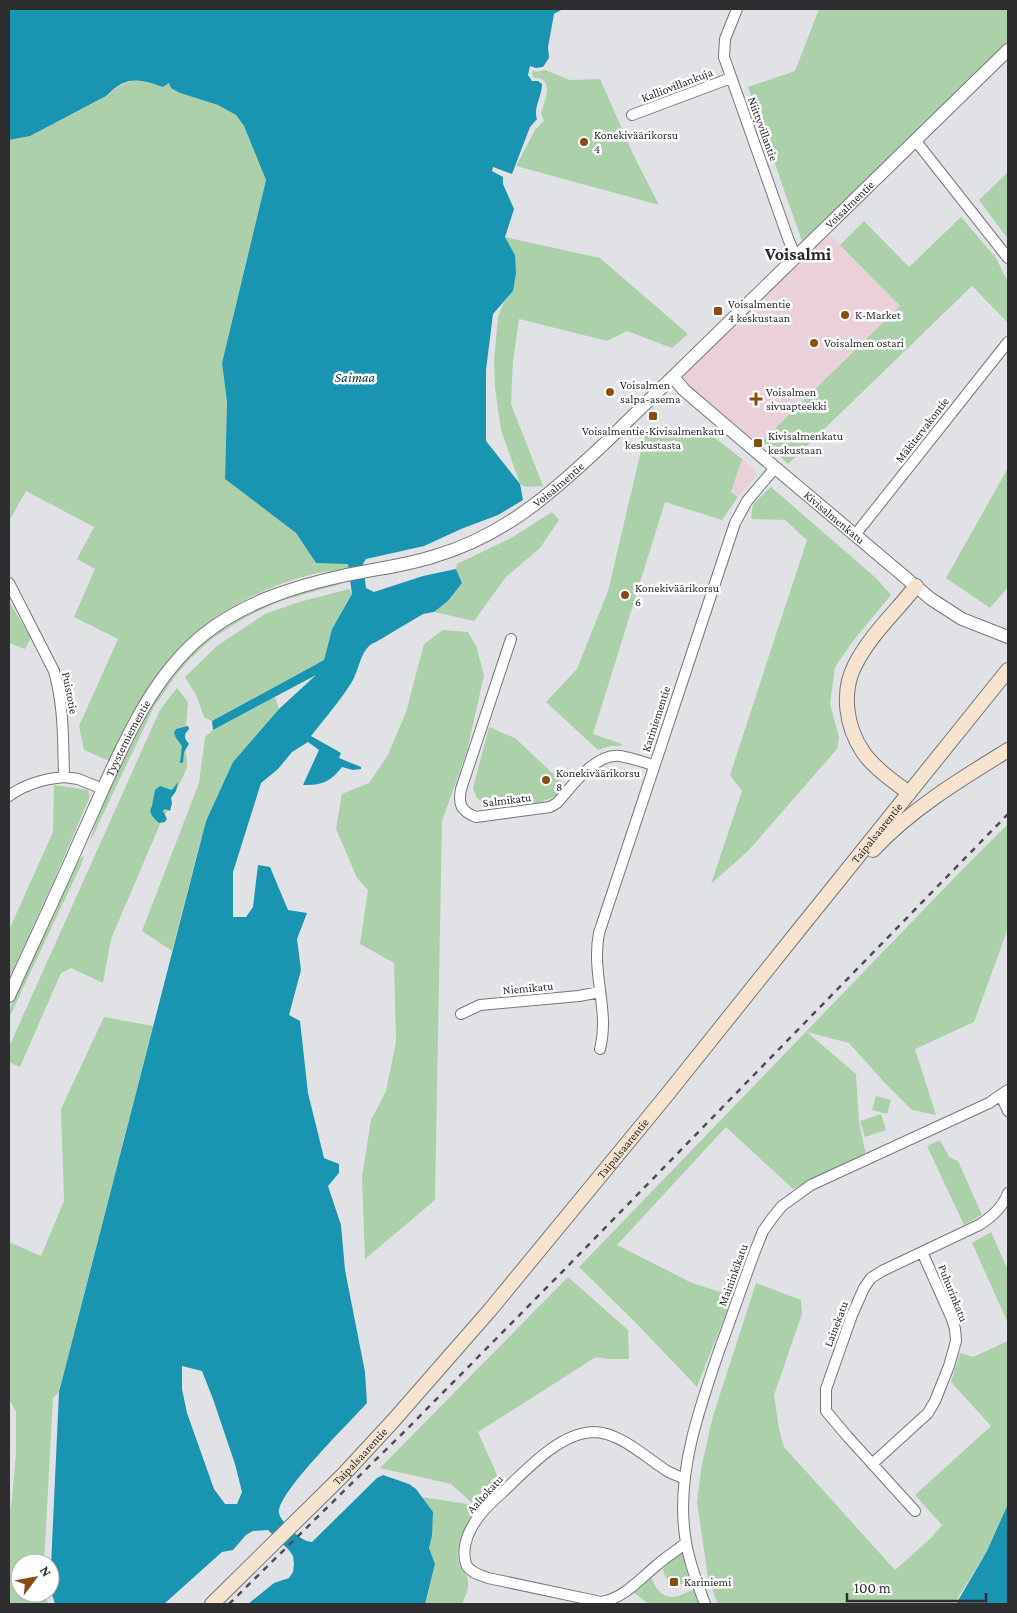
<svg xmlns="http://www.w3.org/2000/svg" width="1017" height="1613" viewBox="0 0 1017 1613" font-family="'Crimson Pro',serif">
  <rect width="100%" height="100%" fill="#e0e2e6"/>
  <path fill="#e9d0d9" d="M824 229 900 306 753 449 673 377Z
    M742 459 756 472V476L738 497 731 492Z"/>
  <path fill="#acd1aa" d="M819 9H1008V42L803 244 748 87 795 71Z
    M533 70 536 72 545 70 570 80 600 79 633 154 659 205 516 166 535 130 544 121 541 113C545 101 555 77 534 78L532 74Z
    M141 79 163 87 169 83 180 93 218 105 236 115 244 126 266 180 222 363 227 402 225 479 296 533 316 563H348L349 570C339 571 328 571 318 573 269 584 207 614 174 654 148 686 129 724 109 761L84 750 79 726 118 639 74 617 95 569 77 559 94 527 26 491 9 521V140L30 136 106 96C117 86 126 82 141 79Z
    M1008 172V239L979 200Z
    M961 217 996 258 1008 282V323L972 286 788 464 762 441 900 306 840 245 864 221 909 267Z
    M505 237 600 258 688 334 672 348 627 331 607 341 519 319 513 361 511 404 543 486 526 487 520 484 501 430 495 388 494 362 498 317 504 302 513 291 515 255Z
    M671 430 710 434 742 459 731 492 738 497 722 520 665 502 593 734 622 744 621 746H610L598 750 546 702 577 669 608 591 645 434Z
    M1008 468V587L990 608 946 578Z
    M771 487 876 578 891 595 853 641 835 667 830 704 839 737 837 749 749 850 711 884 742 791 730 775 807 540 785 520 751 519 753 504Z
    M552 512 559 520 540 548 506 577 474 621 434 612 448 601 462 583 456 569 457 564 511 538Z
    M341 581V584L277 602 246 617 213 638 191 658 176 675 154 707 90 842C98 811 113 781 128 751 135 738 141 723 148 710 175 661 225 617 278 599 299 592 320 587 341 581Z
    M349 589 352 594 332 629 324 660 212 721 204 717 196 695 185 677 218 645 265 614 299 602Z
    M9 601 31 638 25 649 9 643Z
    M443 630 468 632 476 646 484 675 467 751 442 821 435 1200 365 1259 362 1177 371 1120 386 1091 396 1042 394 963 360 944 368 890 357 878 336 829 342 794 369 783 388 755 406 712 424 644Z
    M177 688 188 702 186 726H188L189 729C180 738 188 753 187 765 187 771 176 792 171 798L172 803 160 824 111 939 103 983 71 968 61 973 20 1067 9 1062V1047L160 710Z
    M275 697 279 709 233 762 206 821 172 951 142 931 199 783 205 737 213 730Z
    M489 727 515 738 564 784 554 797 540 802 487 806 477 798 473 788Z
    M54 785 88 790 90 796 53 883 9 978V930L53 832Z
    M1008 824V928L974 1022 915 1049 936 1115 912 1110 884 1082 849 1043 807 1032 856 1074 859 1122 866 1155 793 1189 726 1127 617 1245 692 1283 733 1296 697 1387 635 1322 579 1267 960 872Z
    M84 855 81 865 9 1018V1010L77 862Z
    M104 1017 153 1026 59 1392 53 1398 44 1563H20V1593H45L48 1604H9V1519L12 1499 16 1454V1412L9 1399V1242L41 1256 64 1201 61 1109Z
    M876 1096 891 1100 887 1114 872 1110Z
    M881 1114 886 1130 865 1137 860 1121Z
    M940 1140 949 1157 958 1161 982 1215 964 1225 927 1146Z
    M991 1232 1008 1270V1323L972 1243Z
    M568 1277 628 1330 629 1359H608L596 1357 478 1432 499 1479 472 1503 451 1484 380 1468Z
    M756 1283 801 1300 802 1314 774 1395 779 1429 784 1447 895 1570 931 1538 942 1525 915 1495 991 1426 951 1382 960 1353 973 1357 1008 1341V1504L987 1551 954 1604H718L708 1578 697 1502 702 1464 713 1416Z
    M421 1497 481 1506C469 1522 452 1544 460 1566 461 1569 465 1571 466 1575 471 1585 466 1594 462 1604H425L435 1564 429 1548 432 1536Z
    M682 1553 689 1578 684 1584C673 1585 664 1580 663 1569L671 1560Z
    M651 1577C657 1590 662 1600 679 1596 684 1594 688 1591 694 1590L699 1604H649L634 1593Z"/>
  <path fill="#1a95b1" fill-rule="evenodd" d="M9 9H563L554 14 548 47 549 58 543 67 536 68 530 66 528 75 532 81H538L542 84C542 96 533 108 537 119L530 127 512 174 493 167 492 171 503 177V184L514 209 505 237 515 255 516 273 513 291 493 314 486 370V441L520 484 523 500 498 515 461 529 424 546 366 559 363 564 366 588 374 592 423 576 456 569 462 583 448 601 434 612 423 614 376 642C361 647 360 667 353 680 341 700 325 718 311 736L341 753 339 758 361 767V769L353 770 342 767C331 781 322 786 303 785L319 750 308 742 292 752 278 769 261 783 233 872V917H246L253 907 258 865 270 867 288 910 307 913 297 939 301 970 289 1015 300 1021 308 1093 324 1158 339 1164V1173L328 1186 341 1225 345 1270 365 1372 367 1403C352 1420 276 1494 279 1513 280 1519 286 1524 290 1528 296 1535 303 1541 312 1542L377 1478 383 1475 409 1484 416 1489 433 1512 432 1536 429 1548 435 1564 425 1604H248L274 1583 289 1578 293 1572 294 1564 293 1556 289 1550 268 1530 253 1531 246 1535 233 1550 222 1552 164 1604H55L50 1588 59 1392 206 821 233 762 279 709 316 675 213 730 212 721 324 660 332 629 352 594 348 564 316 563 296 533 225 479 227 402 222 363 266 180 244 126 236 115 218 105 180 93 171 88 169 83 163 87C138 78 126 76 106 96L30 136 9 140ZM182 1366 202 1371 213 1399 235 1464 242 1492 237 1504H225L214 1489 187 1413 182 1389Z
    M188 726 189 729C182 735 185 739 189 744L184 752 183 762 182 763H180L182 746 176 738 174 733 176 729Z
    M178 782 176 791 171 798 172 803 170 811 165 809 163 811 167 819 165 822 159 823 152 816 150 811 152 806 155 790 160 786 172 790Z
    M1008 1504V1604H956L987 1551Z"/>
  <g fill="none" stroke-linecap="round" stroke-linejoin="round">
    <defs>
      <path id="minor" d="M737 9 725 39 724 57 789 241 793 250 798 254
        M632 115 731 78
        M915 140 1008 258
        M855 535 1008 342
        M9 583 54 671C64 706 63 741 64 777L78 779 103 789
        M511 639 461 789C458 805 461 811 476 817L550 807 557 803C572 786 595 753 620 756 631 758 643 762 654 765
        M9 796C25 784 44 779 64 777
        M461 1014 480 1005 579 996 600 992
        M600 1049C610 1010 591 974 599 933L735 523 747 501 775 468
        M1001 1096 1008 1111
        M872 1464 928 1413 935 1401 949 1366 956 1341 955 1329 952 1319 922 1252
        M684 1479C679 1476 672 1474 667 1471 645 1457 620 1432 593 1432 560 1433 527 1469 505 1490 493 1501 480 1512 472 1527 466 1537 462 1552 466 1564 469 1572 480 1575 488 1578L601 1602C623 1599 640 1579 657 1565 666 1557 676 1551 686 1543
        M915 1511 847 1436 826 1411V1389L852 1315 864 1288 871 1278 882 1271 979 1225C992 1217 1003 1207 1008 1193
        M705 1604C696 1580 686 1554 684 1527 678 1467 701 1404 720 1348 732 1316 743 1283 755 1251L763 1231 773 1217 782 1206 811 1185 989 1103 1008 1090"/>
      <g id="tertiary">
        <path id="s1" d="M673 377 684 390 753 449 931 599 962 619 1008 637"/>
        <path id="s2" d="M9 996C33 943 58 891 81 838 113 769 143 684 203 635 243 603 292 587 342 576 373 569 405 566 435 556 504 536 553 492 604 444L1008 50"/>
      </g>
      <g id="secondary">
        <path d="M909 793C894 782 873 767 863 752 846 727 841 692 855 665 870 635 896 612 916 586"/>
        <path d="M873 850C911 809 961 779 1008 750"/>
        <path id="s3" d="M212 1604 343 1475 393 1421 490 1310 666 1096 798 931 1008 670"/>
      </g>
    </defs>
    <use href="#minor" stroke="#76777a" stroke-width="12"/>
    <use href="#tertiary" stroke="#76777a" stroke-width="14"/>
    <use href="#secondary" stroke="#76777a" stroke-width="16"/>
    <use href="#minor" stroke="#fff" stroke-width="10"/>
    <use href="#tertiary" stroke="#fff" stroke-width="12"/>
    <use href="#secondary" stroke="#f7e4d0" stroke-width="14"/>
    <path stroke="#4f4f52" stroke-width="2.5" stroke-dasharray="6 6" stroke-linecap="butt" d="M229 1604 407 1429 564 1270 1008 814"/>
  </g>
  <g fill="#8b4c12" stroke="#fff" stroke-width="2">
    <circle cx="584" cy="142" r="5"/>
    <rect x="713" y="306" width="10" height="10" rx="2.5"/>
    <circle cx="845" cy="315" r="5"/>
    <circle cx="814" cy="343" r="5"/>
    <circle cx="610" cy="392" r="5"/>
    <path d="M753.5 391.5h5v5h5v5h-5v5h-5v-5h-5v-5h5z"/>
    <rect x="648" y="411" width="10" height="10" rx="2.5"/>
    <rect x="753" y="438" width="10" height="10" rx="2.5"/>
    <circle cx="625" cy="595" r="5"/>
    <circle cx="546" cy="780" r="5"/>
    <rect x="669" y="1577" width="10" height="10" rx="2.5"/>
  </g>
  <g text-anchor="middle" stroke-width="5" stroke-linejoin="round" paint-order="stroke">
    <g font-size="12" fill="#2e2e30" stroke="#fff">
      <text transform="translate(677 85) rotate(-21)" y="4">Kalliovillankuja</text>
      <text transform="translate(763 129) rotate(70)" y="4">Niittyvillantie</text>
      <text dy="4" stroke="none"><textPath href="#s2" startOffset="1208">Voisalmentie</textPath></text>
      <text transform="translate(922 430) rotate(-52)" y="4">Mäkitervakontie</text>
      <text dy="4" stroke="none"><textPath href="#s2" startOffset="804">Voisalmentie</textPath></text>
      <text dy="4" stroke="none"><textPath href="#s1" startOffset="214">Kivisalmenkatu</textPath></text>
      <text transform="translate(70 693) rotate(79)" y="4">Puistotie</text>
      <text transform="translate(656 719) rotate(-72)" y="4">Kariniementie</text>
      <text dy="4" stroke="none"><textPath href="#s2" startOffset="284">Tyysterniementie</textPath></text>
      <text transform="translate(507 800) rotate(-7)" y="4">Salmikatu</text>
      <text dy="4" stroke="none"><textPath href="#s3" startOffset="1019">Taipalsaarentie</textPath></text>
      <text transform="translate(528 988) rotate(-5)" y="4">Niemikatu</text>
      <text dy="4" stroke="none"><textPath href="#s3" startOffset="614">Taipalsaarentie</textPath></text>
      <text transform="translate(733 1275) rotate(-70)" y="4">Maininkikatu</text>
      <text transform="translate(953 1293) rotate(68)" y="4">Puhurinkatu</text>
      <text transform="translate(836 1324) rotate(-69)" y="4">Lainekatu</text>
      <text dy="4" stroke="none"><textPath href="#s3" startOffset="209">Taipalsaarentie</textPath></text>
      <text transform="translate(485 1494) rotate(-47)" y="4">Aaltokatu</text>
    </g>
    <g font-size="12" fill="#2e2e30" stroke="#fff" text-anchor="start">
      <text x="594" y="139">Konekiväärikorsu<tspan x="594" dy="14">4</tspan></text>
      <text x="728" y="308">Voisalmentie<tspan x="728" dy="14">4 keskustaan</tspan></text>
      <text x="855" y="319">K-Market</text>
      <text x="824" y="347">Voisalmen ostari</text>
      <text x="620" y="389">Voisalmen<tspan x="620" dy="14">salpa-asema</tspan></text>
      <text x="766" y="396">Voisalmen<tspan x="766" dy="14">sivuapteekki</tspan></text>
      <text x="653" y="435" text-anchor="middle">Voisalmentie-Kivisalmenkatu<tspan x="653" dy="14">keskustasta</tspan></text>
      <text x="768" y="440">Kivisalmenkatu<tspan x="768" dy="14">keskustaan</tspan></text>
      <text x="635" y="592">Konekiväärikorsu<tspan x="635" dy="14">6</tspan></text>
      <text x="556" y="777">Konekiväärikorsu<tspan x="556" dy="14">8</tspan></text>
      <text x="684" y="1586">Kariniemi</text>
    </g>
    <g font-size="14" font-style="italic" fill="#033844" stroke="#fff">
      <text x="355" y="382">Saimaa</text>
    </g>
    <g font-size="18" font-weight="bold" fill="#29292c" stroke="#fff">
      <text x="798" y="260">Voisalmi</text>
    </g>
  </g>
  <rect width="1017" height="1613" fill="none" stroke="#2e2e30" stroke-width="20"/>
  <g transform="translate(35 1578) rotate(58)"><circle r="24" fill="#ffffff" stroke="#ababac"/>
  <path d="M0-4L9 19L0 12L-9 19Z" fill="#8b4c12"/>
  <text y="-8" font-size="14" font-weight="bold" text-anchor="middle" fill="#2e2e30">N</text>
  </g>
  <path d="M847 1593v8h139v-8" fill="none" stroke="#2e2e30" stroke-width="2.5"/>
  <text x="854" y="1593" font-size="15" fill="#2e2e30" stroke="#ffffff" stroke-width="4" paint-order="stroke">100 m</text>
</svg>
